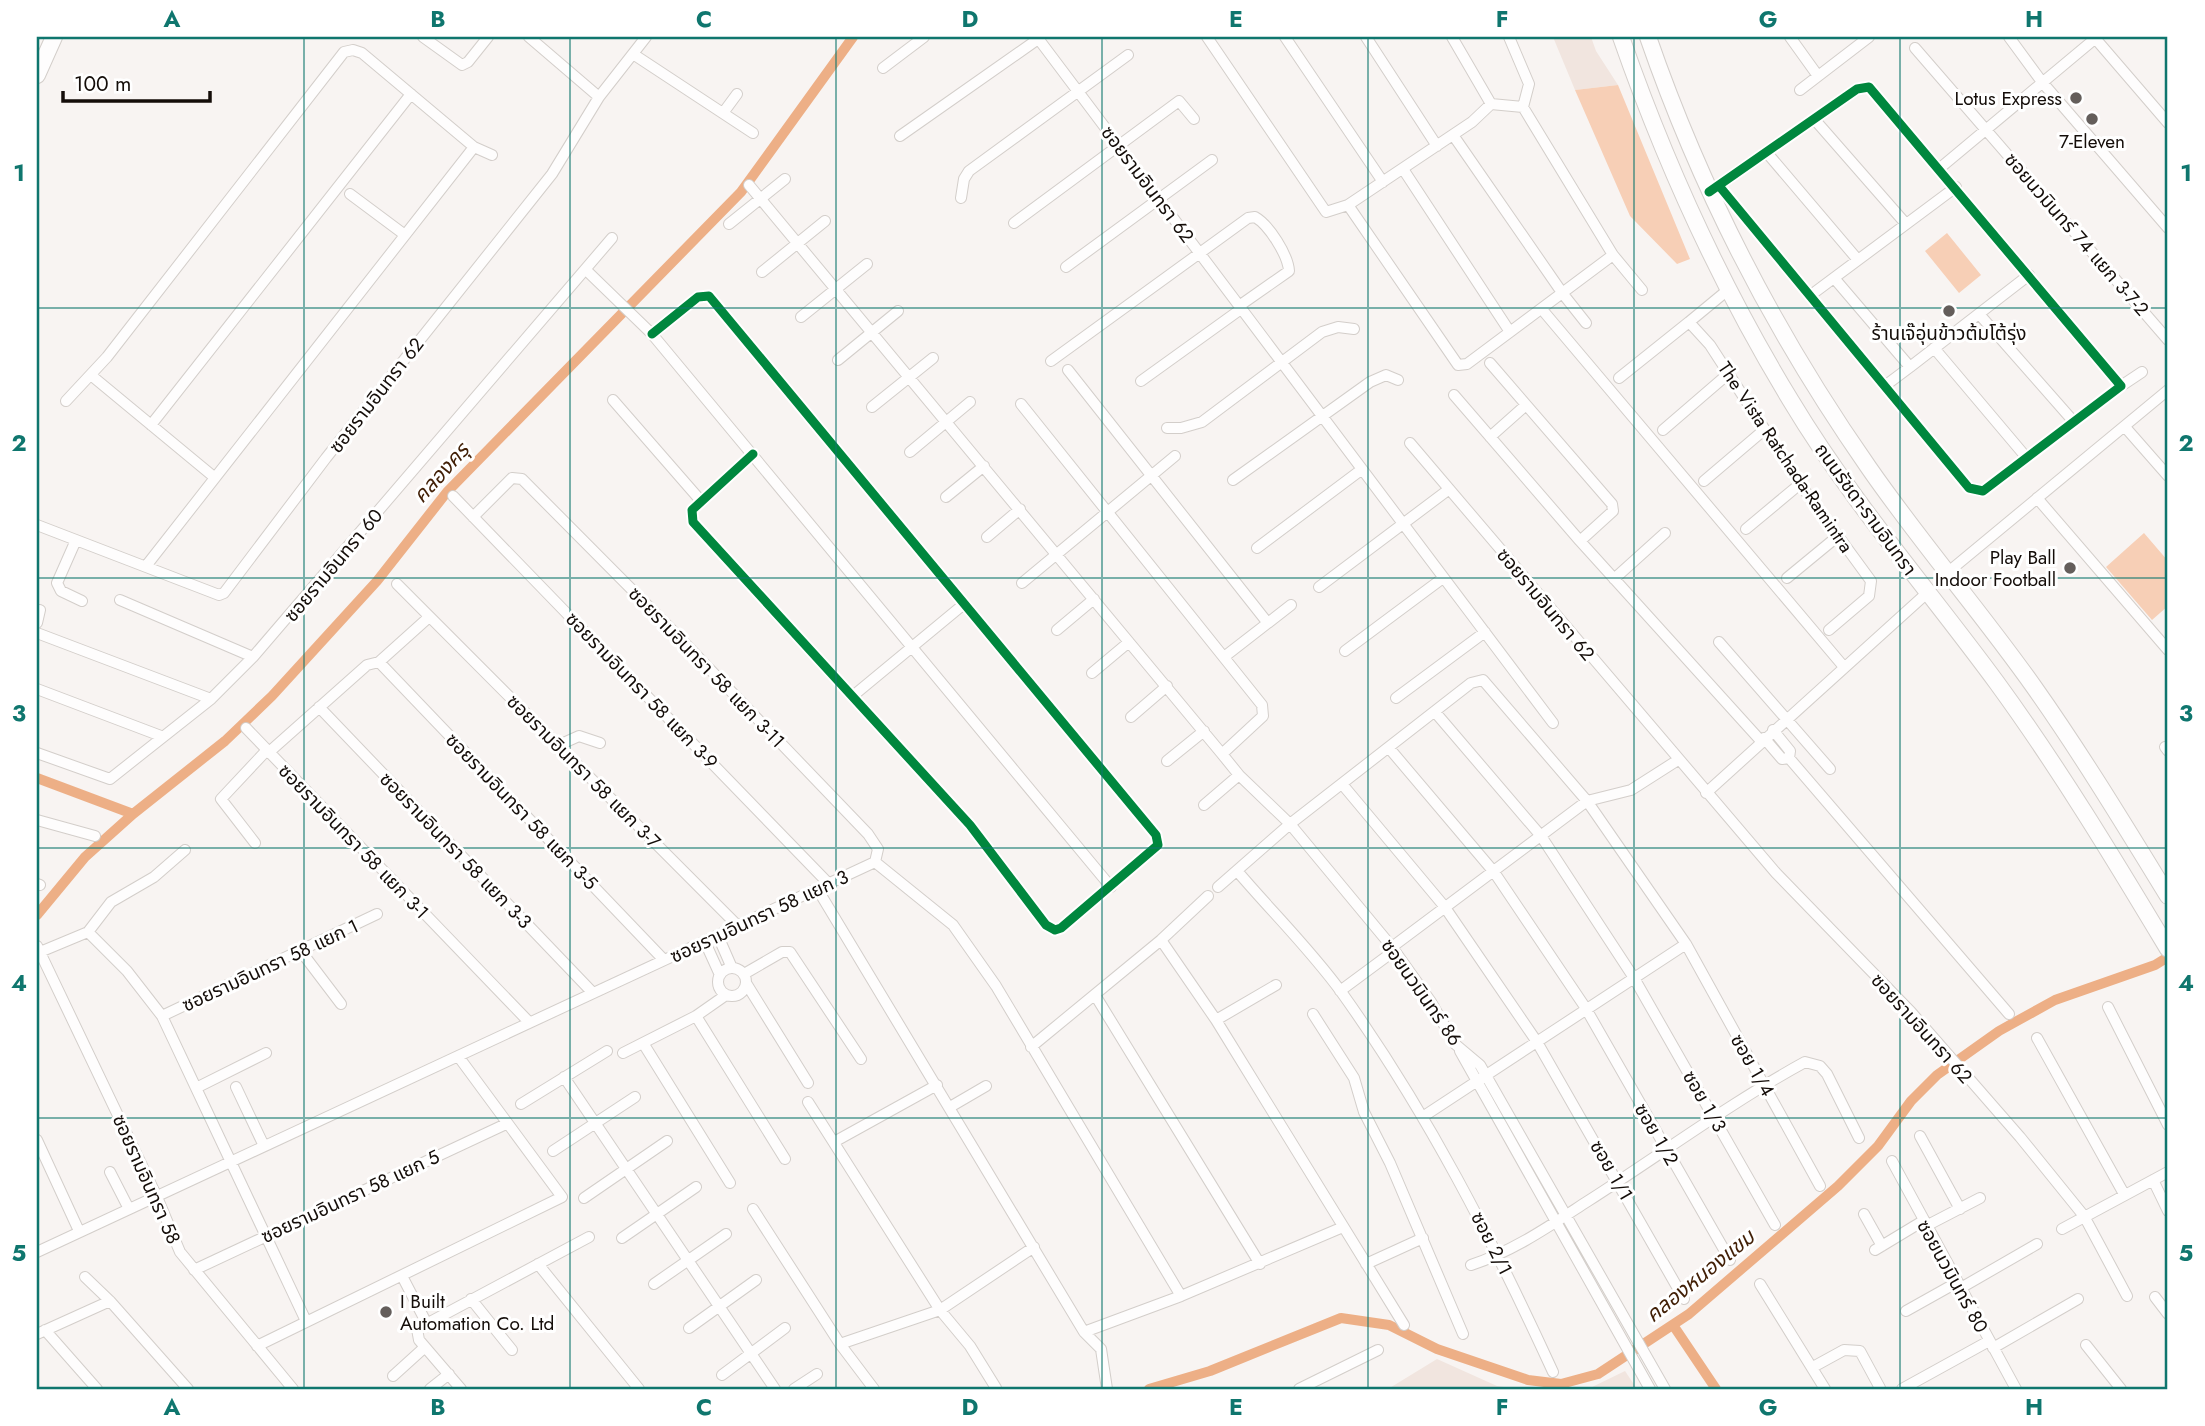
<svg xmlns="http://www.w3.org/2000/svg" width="2205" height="1426" viewBox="0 0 2205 1426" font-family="Jost,'Noto Sans Thai',sans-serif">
  <rect width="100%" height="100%" fill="#f8f4f2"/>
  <path fill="#f1e5df" d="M1553 37H1591L1596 51 1618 85 1575 90Z
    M1437 1359 1497 1386 1518 1389H1388Z
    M1625 1371 1637 1389H1585H1588Z"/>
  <path fill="#f7cfb6" d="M1618 85 1690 259 1677 264 1630 216 1575 90Z
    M1947 233 1981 275 1959 293 1925 251Z
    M2144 533 2168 561V606L2152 620 2106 567Z"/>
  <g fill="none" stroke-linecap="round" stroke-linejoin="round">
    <path stroke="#edaf86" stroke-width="10" d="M37 778 133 814
      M37 915 85 857 133 814 225 741 272 696 377 581 447 492 741 192 853 37
      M1673 1325 1716 1389
      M1149 1389 1210 1371 1341 1318 1389 1325 1437 1349 1528 1380 1561 1384 1598 1374 1689 1314 1838 1186 1878 1146 1911 1101 1937 1075 1999 1031 2055 1000 2155 965 2168 957"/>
    <defs>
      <path id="street" d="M423 37 462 65 468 62 488 37
        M529 37 599 97
        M1037 37 1553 723
        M1207 37 1326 212 1348 205 1472 122 1491 104 1523 107 1613 255 1642 290
        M1285 37 1383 182
        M1366 37 1437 146
        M1452 37 1491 104
        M1509 37 1529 84 1523 107
        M1790 37 1818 76
        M2009 37 2042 82 2168 228
        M2094 37 2168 123
        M1915 48 2168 340
        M633 54 753 133
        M883 68 924 37
        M1800 90 1869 37
        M723 113 737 94
        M1815 120 1906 224
        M1453 135 1563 294 1586 323
        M900 136 1041 37
        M1768 154 1858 260
        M1940 168 2097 37
        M1403 169 1510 332
        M749 185 1222 754
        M1709 192 1857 89 1869 87 2121 386 1983 491 1969 488 1720 187
        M350 194 405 235
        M961 198 964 179 969 171 1128 55
        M1348 205 1458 365 1467 364 1613 255
        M1014 223 1179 101 1194 119
        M729 224 785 179
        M1066 267 1212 160
        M586 270 652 334 1111 887
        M762 272 825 221
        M1834 278 1910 367 2029 275
        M1729 289 1689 322 1710 345 1800 484 1871 581 1869 596 1829 630
        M1811 295 1956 187
        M1545 313 1844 667
        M1979 314 2074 422
        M801 317 867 264
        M652 334 698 297 709 296 1156 835 1158 845 1061 928 1055 930 1046 925 970 825 693 522 692 510 753 454
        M1934 348 2026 457
        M838 360 898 311
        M1051 361 1248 218 1255 217C1269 225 1288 255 1289 271L1239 306
        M1490 363 1612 504 1613 511 1580 541
        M1068 370 1267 622
        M92 376 214 477
        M1619 378 1689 322
        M1141 381 1241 309
        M1886 385 1910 367
        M2121 386 2142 372
        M1454 395 1580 541 1761 741
        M613 400 701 501
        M66 401 107 357 344 52 353 50 362 53 474 147 492 155
        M1021 404 1262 705 1263 716 1222 754 1239 775 1290 824 1392 947 1431 1002 1455 1044 1480 1065 1665 1389
        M872 407 933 358
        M151 425 411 94
        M2125 427 2168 476
        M1167 428H1181L1202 422 1322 332 1338 327 1354 329
        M1663 430 1728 374
        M1490 437 1526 405
        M1410 443 1776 873 1911 1012 2020 1137 2084 1216 2127 1296
        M910 452 970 402
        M1233 480 1370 382 1386 375 1398 380
        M1704 481 1764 430
        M453 496 830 885
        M946 497 984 466
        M2037 498 2168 650
        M473 517 512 478 522 479 676 634 868 834 878 849 875 862
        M37 525 219 595 224 593 326 458 552 174 599 97 646 37
        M1746 529 1800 484
        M987 537 1020 509
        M76 540 57 583 61 591 82 601
        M1257 548 1361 470
        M146 566 474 147
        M1947 573 2168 390
        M1787 578 1838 536
        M1614 579 1665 533
        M1022 583 1175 456
        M397 584 739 927
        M1319 587 1448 490
        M120 600 253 657
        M37 623 40 610
        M1057 630 1094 599
        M37 633 211 699
        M1719 642 1830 769
        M1345 651 1443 578
        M1224 657 1291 605
        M379 662 664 960
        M1092 673 1129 642
        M37 689 161 736
        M854 695 964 604
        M1396 698 1485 632
        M319 707 593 993
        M1435 712 1541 836 1634 978 1775 1225
        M1131 717 1167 686
        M246 728 528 1021
        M1773 730 1790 751 1789 758 2009 1014
        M1764 738 1782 759 1789 758
        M559 745 579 736 600 743
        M2165 747 2168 751
        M1389 748 1494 872 1585 1007 1730 1260
        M37 753 110 779 211 699 253 657 612 238
        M268 753 367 665 379 662 428 618
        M1167 761 1204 731
        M1342 784 1444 906 1537 1042 1684 1299
        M1706 793 1927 593
        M1204 805 1239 775
        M37 820 95 836
        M255 843 221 799 266 751
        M875 862 953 925 996 986 1181 1296
        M1238 872C1272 912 1311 950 1342 993 1427 1112 1492 1239 1553 1372
        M37 884 40 885
        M1218 887 1290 824 1471 683 1483 680 1587 801 1686 944 1820 1186
        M818 890 1084 1332 1101 1349 1107 1389
        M88 932 127 971 162 1016 306 1321
        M718 936 732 968
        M1161 940 1216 1020 1404 1325
        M705 942 720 975
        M37 946 157 1197 180 1252 293 1389
        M1392 947 1587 801 1631 790 1678 760
        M300 950 341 1004
        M40 952 88 932 111 902 154 877 185 850
        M718 982a14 14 0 1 1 28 0a14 14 0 1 1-28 0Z
        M744 974 782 952H790L861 1059
        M746 983 808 1083
        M1340 991 1394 951
        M1095 995 1260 1264
        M2108 1007 2168 1125
        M1313 1014 1354 1078 1364 1112 1390 1163 1463 1334
        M162 1016 377 914
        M696 1016 785 1159
        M1216 1020 1276 985
        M2037 1038 2124 1194
        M643 1043 730 1183
        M1031 1047 1161 940 1208 896
        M1460 1051 1650 1389
        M623 1053 696 1016 726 995
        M564 1077 775 1389
        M236 1087 264 1146
        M196 1088 266 1053
        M808 1102 940 1310 970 1346 996 1388
        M521 1104 607 1051
        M950 1107 986 1086
        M1424 1116 1686 944
        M1920 1136 1960 1209
        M37 1140 79 1231
        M834 1142 937 1085
        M553 1151 635 1097
        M1892 1161 2016 1389
        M110 1172 129 1209
        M2153 1180 2168 1211
        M584 1198 667 1141
        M753 1209 840 1344 874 1389
        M1864 1214 1882 1246
        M1926 1226 1980 1198
        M2062 1229 2168 1172
        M622 1238 696 1187
        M1875 1250 1923 1221
        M37 1252 875 862
        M538 1264 639 1389
        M1366 1264 1423 1238
        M1471 1265C1514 1251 1551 1225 1588 1201 1660 1155 1730 1103 1805 1062L1820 1066 1827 1074 1859 1138
        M194 1270 506 1124
        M402 1276 427 1324
        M85 1277 110 1301 188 1389
        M654 1284 726 1234
        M1760 1284 1825 1389
        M1959 1289 2037 1244
        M2155 1297 2168 1314
        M471 1299 512 1350
        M1906 1311 1956 1283
        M689 1328 756 1280
        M45 1330 97 1389
        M1084 1332 1181 1296 1343 1227
        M37 1334 110 1301
        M840 1344 940 1310 1034 1247
        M2086 1345 2121 1389
        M257 1346 562 1197 458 1056
        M1993 1348 2078 1299
        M1813 1367 1844 1350 1860 1351 1880 1388
        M722 1375 785 1328
        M393 1376 425 1347
        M430 1389 449 1374
        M461 1389 419 1340 417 1329 589 1237
        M794 1389 817 1374
        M1299 1389 1378 1350
        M1902 1389 1989 1341"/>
      <path id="primary" d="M1621 37C1665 163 1721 286 1791 401 1851 501 1928 589 1997 683 2059 768 2114 859 2168 949
        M1648 37C1701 190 1776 335 1869 468 1921 543 1981 612 2034 687 2082 755 2125 826 2168 896
        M37 75 54 37"/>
    </defs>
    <use href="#street" stroke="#d3ceca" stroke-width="12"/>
    <use href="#primary" stroke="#d3ceca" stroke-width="18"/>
    <use href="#street" stroke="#fefdfd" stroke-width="10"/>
    <use href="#primary" stroke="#fefdfd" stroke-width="16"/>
    <defs>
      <path id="cycleway" d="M1709 192 1857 89 1869 87 2121 386 1983 491 1969 488 1720 187
        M652 334 698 297 709 296 1156 835 1158 845 1061 928 1055 930 1046 925 970 825 693 522 692 510 753 454"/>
    </defs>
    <use href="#cycleway" stroke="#fff" stroke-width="13"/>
    <use href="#cycleway" stroke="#00873e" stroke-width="9"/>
  </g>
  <path fill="none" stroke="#0f766e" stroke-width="2" stroke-opacity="0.55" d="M304 37V1389M570 37V1389M836 37V1389M1102 37V1389M1368 37V1389M1634 37V1389M1900 37V1389M37 308H2168M37 578H2168M37 848H2168M37 1118H2168"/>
  <g fill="#645e5b" stroke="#fff" stroke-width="2.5">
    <circle cx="2076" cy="98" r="7"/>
    <circle cx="2092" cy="119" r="7"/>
    <circle cx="1949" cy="311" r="7"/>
    <circle cx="2070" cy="568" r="7"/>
    <circle cx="386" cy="1312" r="7"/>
  </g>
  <g text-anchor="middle" stroke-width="6" stroke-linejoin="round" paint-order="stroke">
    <g font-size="19" fill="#140d09" stroke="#fff" text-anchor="end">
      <text x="2062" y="105">Lotus Express</text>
      <text x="2092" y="148" text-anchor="middle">7-Eleven</text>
      <text x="1949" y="340" text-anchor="middle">ร้านเจ๊อุ่นข้าวต้มโต้รุ่ง</text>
      <text x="2056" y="564">Play Ball<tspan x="2056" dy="22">Indoor Football</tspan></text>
      <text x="400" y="1308" text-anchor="start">I Built<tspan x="400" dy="22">Automation Co. Ltd</tspan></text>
    </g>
    <g font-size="19" fill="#140d09" stroke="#fff">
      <text transform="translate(1148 184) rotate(53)" y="7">ซอยรามอินทรา 62</text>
      <text transform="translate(2077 234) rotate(49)" y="7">ซอยนวมินทร์ 74 แยก 3-7-2</text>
      <text transform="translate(376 395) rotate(-52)" y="7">ซอยรามอินทรา 62</text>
      <text transform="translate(1786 457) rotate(56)" y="7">The Vista Ratchada-Ramintra</text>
      <text transform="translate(1866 509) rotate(54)" y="7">ถนนรัชดา-รามอินทรา</text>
      <text transform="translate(333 565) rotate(-50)" y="7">ซอยรามอินทรา 60</text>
      <text transform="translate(1546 604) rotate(50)" y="7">ซอยรามอินทรา 62</text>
      <text transform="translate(707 667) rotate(46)" y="7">ซอยรามอินทรา 58 แยก 3-11</text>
      <text transform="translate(642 690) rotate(46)" y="7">ซอยรามอินทรา 58 แยก 3-9</text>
      <text transform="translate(584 771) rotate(45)" y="7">ซอยรามอินทรา 58 แยก 3-7</text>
      <text transform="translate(522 811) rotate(46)" y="7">ซอยรามอินทรา 58 แยก 3-5</text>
      <text transform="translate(354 841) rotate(46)" y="7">ซอยรามอินทรา 58 แยก 3-1</text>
      <text transform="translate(456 850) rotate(46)" y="7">ซอยรามอินทรา 58 แยก 3-3</text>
      <text transform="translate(759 916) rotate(-25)" y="7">ซอยรามอินทรา 58 แยก 3</text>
      <text transform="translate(270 965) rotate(-25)" y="7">ซอยรามอินทรา 58 แยก 1</text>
      <text transform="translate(1422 992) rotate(55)" y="7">ซอยนวมินทร์ 86</text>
      <text transform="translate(1922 1028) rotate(48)" y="7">ซอยรามอินทรา 62</text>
      <text transform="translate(1753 1065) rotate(60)" y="7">ซอย 1/4</text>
      <text transform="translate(1705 1101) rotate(60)" y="7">ซอย 1/3</text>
      <text transform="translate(1657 1134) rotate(60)" y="7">ซอย 1/2</text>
      <text transform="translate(1612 1170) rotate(60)" y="7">ซอย 1/1</text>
      <text transform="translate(147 1179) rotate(66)" y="7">ซอยรามอินทรา 58</text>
      <text transform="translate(350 1196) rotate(-25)" y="7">ซอยรามอินทรา 58 แยก 5</text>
      <text transform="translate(1492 1243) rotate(63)" y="7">ซอย 2/1</text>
      <text transform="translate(1953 1276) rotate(61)" y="7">ซอยนวมินทร์ 80</text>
    </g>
    <g font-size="21" font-style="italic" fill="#422007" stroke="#fff">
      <text transform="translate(441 473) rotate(-48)" y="7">คลองครุ</text>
      <text transform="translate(1700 1276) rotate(-39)" y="7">คลองหนองแขม</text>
    </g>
  </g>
  <rect width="2205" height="1426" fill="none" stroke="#ffffff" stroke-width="77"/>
  <path d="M63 91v10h147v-10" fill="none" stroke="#140d09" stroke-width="3.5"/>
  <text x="74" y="91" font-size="21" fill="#140d09" stroke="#ffffff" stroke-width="5" paint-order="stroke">100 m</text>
  <rect x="38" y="38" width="2128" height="1350" fill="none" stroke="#0f766e" stroke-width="2.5"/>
  <g font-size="23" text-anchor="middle" font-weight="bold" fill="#0f766e">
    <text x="172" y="27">A</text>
    <text x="438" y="27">B</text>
    <text x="704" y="27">C</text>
    <text x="970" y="27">D</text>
    <text x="1236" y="27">E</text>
    <text x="1502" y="27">F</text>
    <text x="1768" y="27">G</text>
    <text x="2034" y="27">H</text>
    <text x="19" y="181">1</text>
    <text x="2186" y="181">1</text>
    <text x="19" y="451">2</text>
    <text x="2186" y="451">2</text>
    <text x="19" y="721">3</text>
    <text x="2186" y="721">3</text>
    <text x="19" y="991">4</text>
    <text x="2186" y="991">4</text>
    <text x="19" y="1261">5</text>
    <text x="2186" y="1261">5</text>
    <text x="172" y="1415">A</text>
    <text x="438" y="1415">B</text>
    <text x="704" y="1415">C</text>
    <text x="970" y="1415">D</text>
    <text x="1236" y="1415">E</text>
    <text x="1502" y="1415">F</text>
    <text x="1768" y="1415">G</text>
    <text x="2034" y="1415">H</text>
  </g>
</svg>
